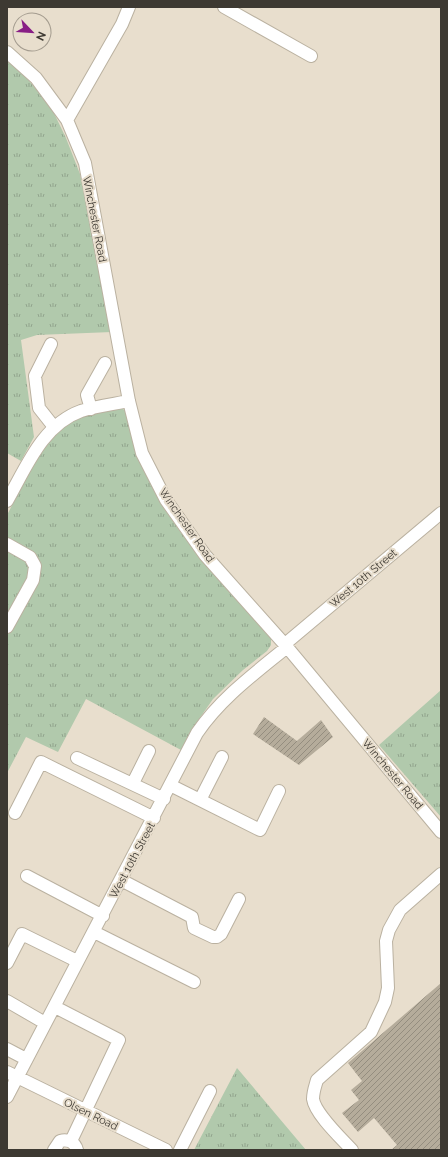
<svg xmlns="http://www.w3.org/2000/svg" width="448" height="1157" viewBox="0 0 448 1157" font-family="Raleway,sans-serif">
  <defs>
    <pattern id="grass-tufts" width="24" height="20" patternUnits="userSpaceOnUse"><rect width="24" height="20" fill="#b1c9ac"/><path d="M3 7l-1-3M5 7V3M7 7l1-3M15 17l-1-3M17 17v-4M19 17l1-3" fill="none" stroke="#91a48d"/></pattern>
    <pattern id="building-hatch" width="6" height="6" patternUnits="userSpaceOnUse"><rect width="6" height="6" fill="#b5ac9b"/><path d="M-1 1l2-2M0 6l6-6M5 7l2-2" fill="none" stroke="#948d7f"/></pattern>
  </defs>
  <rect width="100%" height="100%" fill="#e8decd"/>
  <path fill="url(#grass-tufts)" d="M7 59 16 65 51 107 66 138 80 174 112 332 37 335 21 340 34 437 21 461 7 453Z
    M118 407 125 410 147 475 161 504 182 534 271 637V645L267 651 243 670 213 699 197 722 181 750 86 699 58 752 26 737 7 773V515L40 452 54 435 69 423 84 415Z
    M441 690V817L379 745Z
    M237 1068 306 1150H194Z"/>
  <path fill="url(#building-hatch)" d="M264 717 297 741 321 720 333 737 299 765 253 734Z
    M441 983V1150H391L397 1145 374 1118 358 1132 342 1113 359 1100 351 1090 362 1081 348 1063Z"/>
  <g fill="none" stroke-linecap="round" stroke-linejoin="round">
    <defs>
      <path id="minor" d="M224 7 311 56
        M7 52 36 78 67 120 85 163 129 401 142 453 166 500 205 555 287 647 441 832
        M67 120 122 24 129 7
        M51 344 35 376 39 408 54 427
        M91 409 87 395 105 363
        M7 501C26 468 42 425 81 411 96 406 114 404 129 401
        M7 544 30 557 35 566 33 580 7 627
        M285 644 441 513
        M77 758 164 799
        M133 783 149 751
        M170 785 260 830 279 791
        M200 800 222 757
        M15 813 41 762 154 818
        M27 876 103 916
        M121 880 192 917 194 928 213 937H217L221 934 239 899
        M94 932 194 982
        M7 963 22 934 77 961
        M7 1001 45 1023
        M55 1007 119 1040 71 1141
        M7 1049 26 1059
        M7 1072 166 1150
        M7 1097 197 733C221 698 254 674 287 647
        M54 1150 60 1141C68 1139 75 1142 77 1150
        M180 1150 210 1091
        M352 1150C342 1139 315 1114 313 1099 313 1092 315 1087 317 1080L371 1032 385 1002 388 988 386 941 389 930 400 910 441 874"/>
    </defs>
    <use href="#minor" stroke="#bab1a0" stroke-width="14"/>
    <use href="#minor" stroke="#fff" stroke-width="12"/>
  </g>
  <g text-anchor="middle" stroke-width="4" stroke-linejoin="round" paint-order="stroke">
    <g font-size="11" fill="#3d3932" stroke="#e8decd">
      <text transform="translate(95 219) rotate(79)" y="4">Winchester Road</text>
      <text transform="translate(187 525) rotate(55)" y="4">Winchester Road</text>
      <text transform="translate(363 578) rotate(-40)" y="4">West 10th Street</text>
      <text transform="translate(393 774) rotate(50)" y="4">Winchester Road</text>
      <text transform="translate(132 860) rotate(-62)" y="4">West 10th Street</text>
      <text transform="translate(91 1114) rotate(26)" y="4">Olsen Road</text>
    </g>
  </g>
  <rect width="448" height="1157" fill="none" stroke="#3d3932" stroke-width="16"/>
  <g transform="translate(32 32) rotate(115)"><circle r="19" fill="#e8decd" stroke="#a49c8f"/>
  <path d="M0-3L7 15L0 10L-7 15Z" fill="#881e85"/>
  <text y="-6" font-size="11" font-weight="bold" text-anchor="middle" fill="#3d3932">N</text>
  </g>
</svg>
